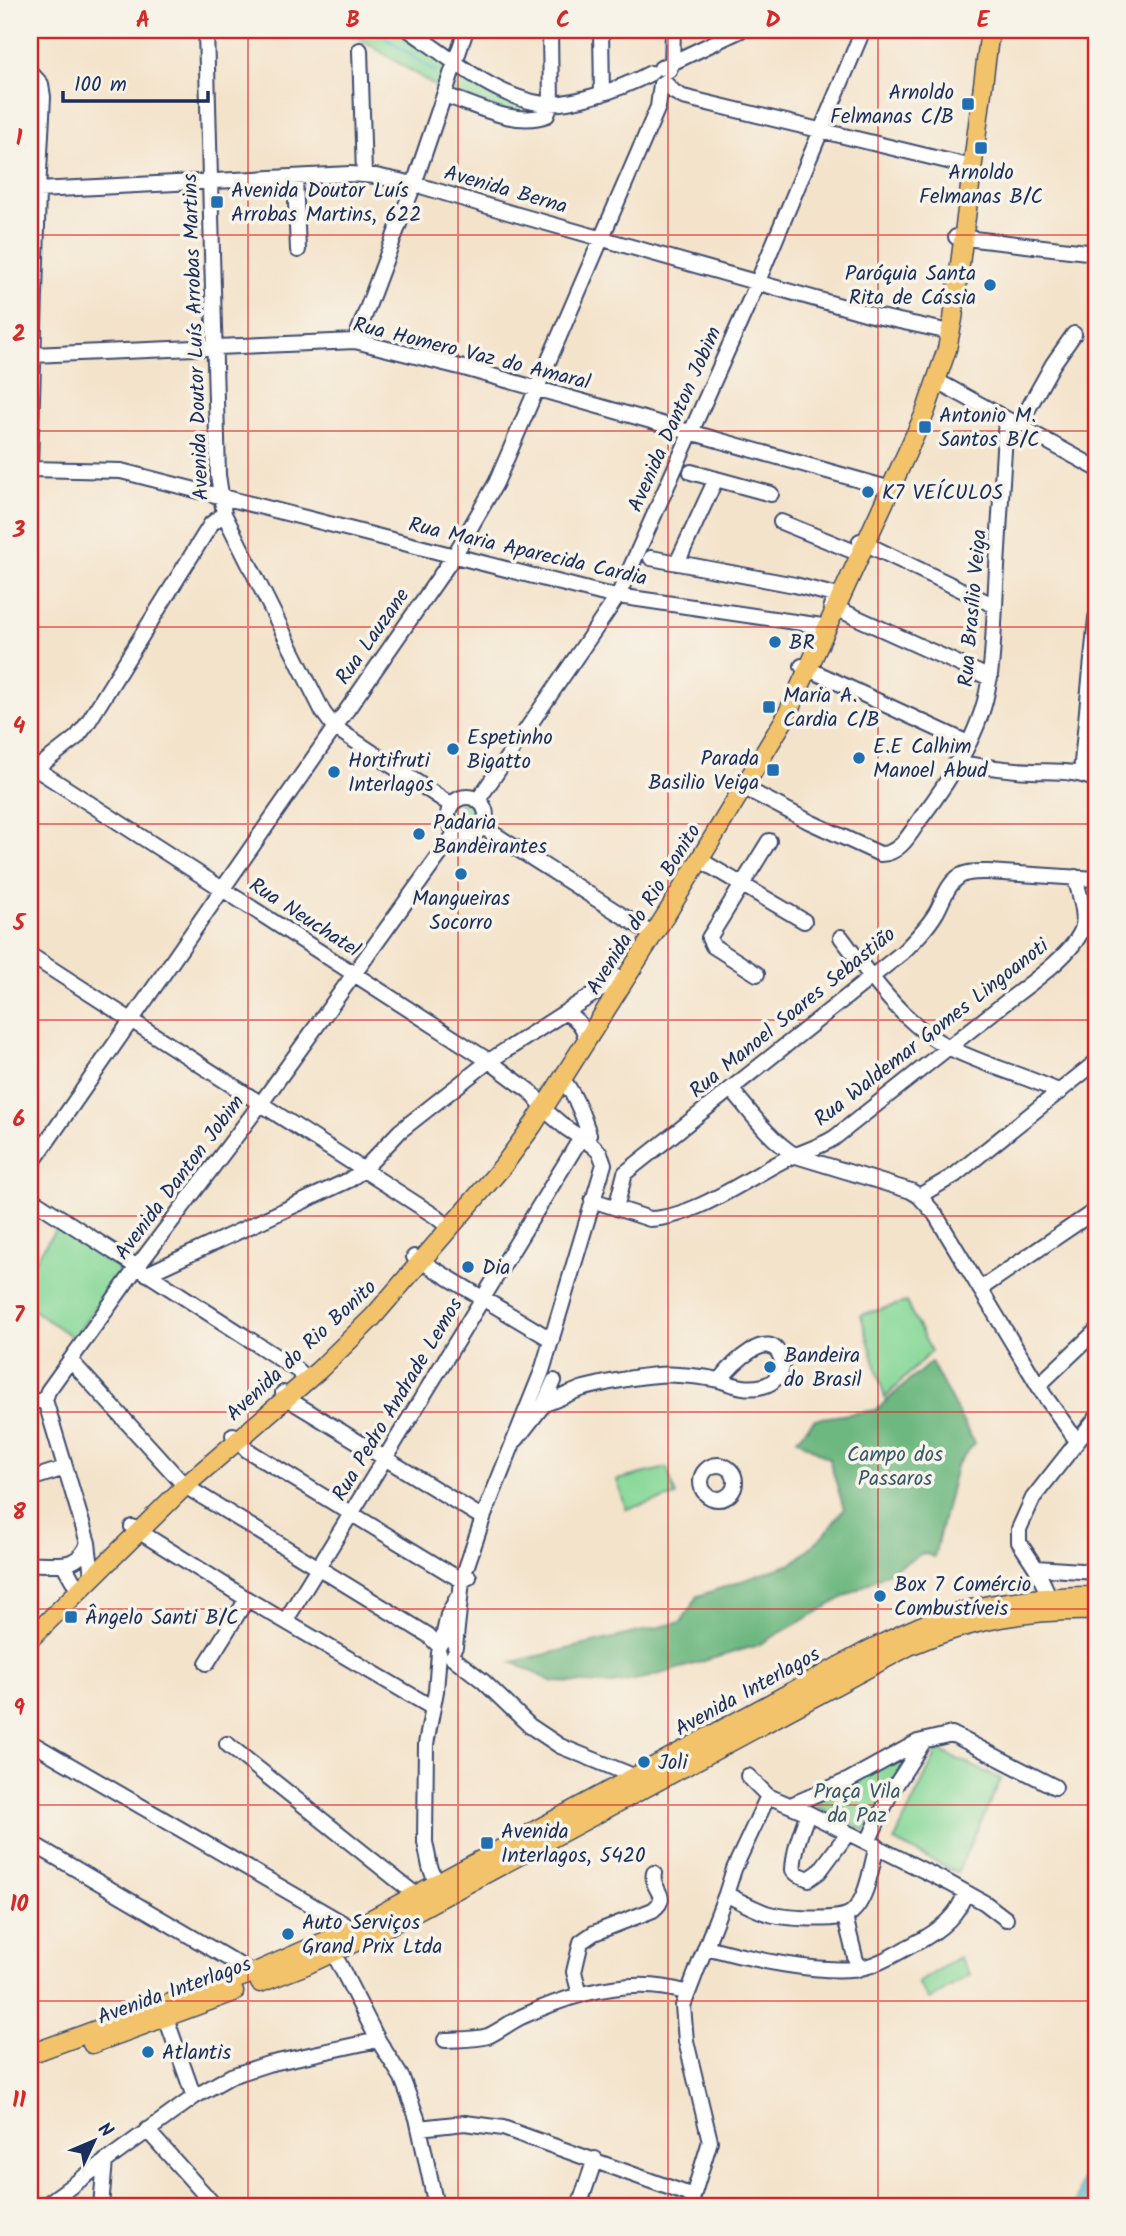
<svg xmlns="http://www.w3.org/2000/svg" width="1126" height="2236" viewBox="0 0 1126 2236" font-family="Kalam,sans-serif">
  <rect width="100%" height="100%" fill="#f7f3e8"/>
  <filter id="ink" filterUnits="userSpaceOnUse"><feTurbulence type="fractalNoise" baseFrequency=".0143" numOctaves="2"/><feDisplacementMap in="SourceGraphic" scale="14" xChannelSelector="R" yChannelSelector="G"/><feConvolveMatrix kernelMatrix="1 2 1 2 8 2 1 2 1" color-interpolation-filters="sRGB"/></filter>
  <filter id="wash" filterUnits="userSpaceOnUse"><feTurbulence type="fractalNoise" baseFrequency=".00686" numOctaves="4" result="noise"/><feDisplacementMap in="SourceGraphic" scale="28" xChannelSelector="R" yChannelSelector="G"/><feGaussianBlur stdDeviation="1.57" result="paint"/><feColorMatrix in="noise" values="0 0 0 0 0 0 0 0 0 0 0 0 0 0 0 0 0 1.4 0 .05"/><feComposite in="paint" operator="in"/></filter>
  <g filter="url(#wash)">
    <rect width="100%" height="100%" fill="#f4e3cb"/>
    <path fill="#87d898" stroke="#51847b" stroke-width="2" d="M347 30H400L443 60C446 67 444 82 438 88Z
      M460 69 535 105 533 116 499 109 454 94Z
      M453 816a14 14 0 1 1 28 0a14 14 0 1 1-28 0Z
      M62 1220 123 1266 74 1338 30 1308V1268Z
      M906 1302 931 1351 885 1398 861 1315Z
      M667 1468 676 1496 626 1509 617 1480Z
      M938 1750 1001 1779 957 1873 894 1841Z
      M911 1751 871 1828 865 1831 808 1802Z
      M959 1957 970 1975 929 2000 918 1983Z"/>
    <path fill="#6db880" stroke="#44746f" stroke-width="2" d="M931 1362 974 1443 956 1466 934 1557 923 1553 758 1645 650 1677 612 1684 553 1682 512 1662 681 1622 698 1596 793 1563 823 1536 844 1509 829 1459 797 1439 815 1419 876 1410Z"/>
    <path fill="#49b3c8" stroke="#327193" stroke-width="2" d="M1096 2127V2206H1075Z"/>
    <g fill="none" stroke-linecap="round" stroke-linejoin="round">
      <path stroke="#49b3c8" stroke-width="2.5" d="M373 30 436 72"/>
    </g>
  </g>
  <g filter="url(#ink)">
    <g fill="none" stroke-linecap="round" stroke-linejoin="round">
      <defs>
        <path id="minor" d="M206 30 218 475 224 514 323 712 334 727 451 805
          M409 30C446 55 489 92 533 102 564 110 623 88 651 73
          M601 30 602 94
          M360 50 364 174
          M661 68 741 30
          M669 70 672 63 673 30
          M30 72 41 84 43 97 38 190 30 467
          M664 82 674 92 683 97 972 167
          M444 95C476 105 514 127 547 115L551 103 550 30
          M295 178 298 250
          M38 190 350 174 376 176 414 184 511 213 876 316 950 332
          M956 237 1096 253
          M355 341 414 184 466 30
          M32 355 355 341 464 368 891 489
          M937 381 1096 468
          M1019 425 1053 364 1074 334
          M30 469 121 471 604 594 829 627
          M716 479 771 494
          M781 522 855 552
          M860 541 995 606
          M651 558 795 585 842 597
          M677 563 716 479 691 472
          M831 606 990 678
          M802 666 968 743
          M956 763C982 766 1007 770 1032 771 1056 772 1075 770 1096 780
          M30 765 489 1061 532 1093 546 1111 566 1128 593 1146 600 1153 604 1164 542 1371 483 1518 462 1580 455 1647
          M36 769 77 737 87 724 211 524 224 514
          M1081 773 1096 618
          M737 784 810 822 880 854C900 855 911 832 921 818 947 784 974 743 985 701 993 669 993 638 995 606 998 543 1002 481 1006 419
          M448 816a19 19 0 1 1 38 0a19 19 0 1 1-38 0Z
          M478 800 618 596 753 293 863 30
          M483 827 653 935
          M700 860 804 921
          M841 937C871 977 904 1025 950 1048 986 1066 1024 1075 1060 1092
          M30 955 435 1216 450 1228
          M757 974 713 946 709 938 769 841
          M565 1013C578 1019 587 1029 585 1044
          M563 1080C576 1096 583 1115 589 1135
          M731 1089C751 1113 769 1139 796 1156L911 1191 919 1196 935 1214 1044 1395 1077 1441
          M30 1166 454 556 496 483 658 107 661 84
          M919 1196 955 1175 1096 1062
          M30 1198 297 1370 307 1380
          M592 1200 650 1219C693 1218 747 1179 784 1160 801 1152 818 1148 834 1138 890 1094 946 1050 1001 1006 1024 988 1067 959 1080 934 1089 918 1079 894 1075 877
          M616 1208 625 1173 903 952C915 940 927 928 936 913 943 901 947 884 960 876 968 871 978 872 988 872L1096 879
          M414 1257 552 1340
          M147 1274 349 1180 363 1170 400 1131 489 1061 620 977
          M980 1289 1096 1210
          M71 1361 185 1486 428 1635 439 1646
          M1039 1385 1096 1331
          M283 1393 296 1404 483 1518
          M30 1402 45 1400
          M544 1404C557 1400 571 1392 584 1388 608 1382 655 1372 679 1375 692 1376 709 1377 722 1381 736 1386 748 1390 763 1386 775 1383 786 1370 781 1358 769 1325 731 1366 720 1380
          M233 1435 247 1450 449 1573 462 1580 469 1577
          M516 1440 544 1404 554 1381
          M701 1482a17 17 0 1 1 34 0a17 17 0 1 1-34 0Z
          M30 1479 65 1468
          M132 1527 247 1599 433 1708
          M30 1564C55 1562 77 1572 88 1543
          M64 1565 73 1581 81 1589
          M1036 1568 1096 1572
          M95 1575 91 1568 88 1543 45 1400 48 1391 137 1267 262 1102 456 832
          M1049 1596 1036 1568 1019 1542V1529L1033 1498 1096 1418
          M286 1620 587 1128
          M442 1642 448 1615 457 1598
          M452 1657 483 1681 530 1726 560 1746 641 1779
          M207 1663 247 1599
          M30 1742 353 1929
          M227 1744 416 1895
          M748 1776 768 1796 808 1813 949 1883 985 1903 1006 1919
          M791 1805 849 1780 918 1742 952 1734 1055 1787
          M808 1813C801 1832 794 1849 793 1870L797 1874 809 1879 819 1872 848 1833
          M30 1842 253 1973
          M868 1842 890 1794 924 1741
          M437 1884 430 1867 425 1842 426 1744 436 1691 439 1653
          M726 1894C739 1901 752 1908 766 1913 782 1918 840 1923 852 1912 868 1898 871 1866 877 1846
          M845 1917 858 1969
          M329 1944 378 2040 402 2078 417 2118 436 2206
          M706 1947C745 1958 826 1976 865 1967 883 1963 898 1952 914 1944 936 1933 958 1917 965 1893
          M580 1995 574 1972 581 1942 594 1933 653 1910C672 1895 650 1891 654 1873
          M166 2018 194 2097
          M445 2040C458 2039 475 2040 488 2036 499 2031 509 2023 521 2017 571 1994 634 1975 687 1993
          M419 2128 465 2123 503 2128 693 2196
          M147 2130 215 2206
          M44 2206 194 2097 231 2076 268 2064 378 2040
          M101 2206 105 2161
          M579 2206 595 2159
          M690 2206 710 2141 686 2041 683 2006 726 1894 734 1869 768 1796"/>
        <path id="major" d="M30 1639 185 1486 319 1370 373 1317 503 1166 533 1125 669 910 786 717 925 413 947 349 953 319 990 30
          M260 1983 306 1965 379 1931 909 1646C971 1620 1029 1609 1096 1611
          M92 2044 234 1992
          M30 2054 253 1973 353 1929 867 1651C894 1638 923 1623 952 1614 999 1600 1047 1596 1096 1596"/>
      </defs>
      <use href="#minor" stroke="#3c4a6e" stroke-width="18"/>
      <use href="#major" stroke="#3c4a6e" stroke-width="21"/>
      <use href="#minor" stroke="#fff" stroke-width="14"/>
      <use href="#major" stroke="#f2c36a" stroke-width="18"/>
    </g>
  </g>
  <path fill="none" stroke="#d62828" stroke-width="2" stroke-opacity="0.55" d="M248 30V2206M458 30V2206M668 30V2206M878 30V2206M30 235H1096M30 431H1096M30 627H1096M30 824H1096M30 1020H1096M30 1216H1096M30 1412H1096M30 1609H1096M30 1805H1096M30 2001H1096"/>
  <g fill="#1f6fb2" stroke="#f7f3e8" stroke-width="2.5">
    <rect x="961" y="97" width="14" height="14" rx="3.5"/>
    <rect x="974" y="141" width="14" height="14" rx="3.5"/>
    <rect x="210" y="195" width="14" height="14" rx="3.5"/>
    <circle cx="990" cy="285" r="7"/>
    <rect x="918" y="420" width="14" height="14" rx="3.5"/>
    <circle cx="868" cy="492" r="7"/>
    <circle cx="775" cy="642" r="7"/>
    <rect x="762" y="700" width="14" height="14" rx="3.5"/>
    <circle cx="453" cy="749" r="7"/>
    <circle cx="859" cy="758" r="7"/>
    <rect x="766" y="763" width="14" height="14" rx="3.5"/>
    <circle cx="334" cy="772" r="7"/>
    <circle cx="419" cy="834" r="7"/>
    <circle cx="461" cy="874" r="7"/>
    <circle cx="468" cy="1267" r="7"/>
    <circle cx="770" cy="1367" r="7"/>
    <circle cx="880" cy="1596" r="7"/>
    <rect x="64" y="1610" width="14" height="14" rx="3.5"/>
    <circle cx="644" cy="1762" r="7"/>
    <rect x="480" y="1836" width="14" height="14" rx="3.5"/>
    <circle cx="288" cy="1934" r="7"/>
    <circle cx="148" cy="2052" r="7"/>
  </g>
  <g text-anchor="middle" stroke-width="7" stroke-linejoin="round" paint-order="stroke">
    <g font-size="21" fill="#1b2f5e" stroke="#f7f3e8" text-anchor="start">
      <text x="954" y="99" text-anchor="end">Arnoldo<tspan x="954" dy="24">Felmanas C/B</tspan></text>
      <text x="981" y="179" text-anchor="middle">Arnoldo<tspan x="981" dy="24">Felmanas B/C</tspan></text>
      <text x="231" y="197">Avenida Doutor Luís<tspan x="231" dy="24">Arrobas Martins, 622</tspan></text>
      <text x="976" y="280" text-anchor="end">Paróquia Santa<tspan x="976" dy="24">Rita de Cássia</tspan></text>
      <text x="939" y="422">Antonio M.<tspan x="939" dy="24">Santos B/C</tspan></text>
      <text x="882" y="499">K7 VEÍCULOS</text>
      <text x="789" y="649">BR</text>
      <text x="783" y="702">Maria A.<tspan x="783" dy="24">Cardia C/B</tspan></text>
      <text x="467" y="744">Espetinho<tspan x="467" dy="24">Bigatto</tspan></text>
      <text x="873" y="753">E.E Calhim<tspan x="873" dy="24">Manoel Abud</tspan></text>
      <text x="759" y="765" text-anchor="end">Parada<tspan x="759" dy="24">Basilio Veiga</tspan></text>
      <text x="348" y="767">Hortifruti<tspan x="348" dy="24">Interlagos</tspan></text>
      <text x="433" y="829">Padaria<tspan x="433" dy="24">Bandeirantes</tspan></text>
      <text x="461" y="905" text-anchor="middle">Mangueiras<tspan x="461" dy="24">Socorro</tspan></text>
      <text x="482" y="1274">Dia</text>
      <text x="784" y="1362">Bandeira<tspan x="784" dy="24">do Brasil</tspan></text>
      <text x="894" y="1591">Box 7 Comércio<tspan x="894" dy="24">Combustíveis</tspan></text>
      <text x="85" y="1624">Ângelo Santi B/C</text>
      <text x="658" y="1769">Joli</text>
      <text x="501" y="1838">Avenida<tspan x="501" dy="24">Interlagos, 5420</tspan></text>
      <text x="302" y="1929">Auto Serviços<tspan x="302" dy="24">Grand Prix Ltda</tspan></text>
      <text x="162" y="2059">Atlantis</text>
    </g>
    <g font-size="21" fill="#1b2f5e" stroke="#f7f3e8">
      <text transform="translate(506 189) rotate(16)" y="7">Avenida Berna</text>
      <text transform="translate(195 337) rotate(-92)" y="7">Avenida Doutor Luís Arrobas Martins</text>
      <text transform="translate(472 353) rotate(14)" y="7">Rua Homero Vaz do Amaral</text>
      <text transform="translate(674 419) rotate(-66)" y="7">Avenida Danton Jobim</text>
      <text transform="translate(528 551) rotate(13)" y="7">Rua Maria Aparecida Cardia</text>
      <text transform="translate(972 608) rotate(-85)" y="7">Rua Brasílio Veiga</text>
      <text transform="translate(372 636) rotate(-55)" y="7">Rua Lauzane</text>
      <text transform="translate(643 909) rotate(-58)" y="7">Avenida do Rio Bonito</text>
      <text transform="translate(305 917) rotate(33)" y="7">Rua Neuchatel</text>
      <text transform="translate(792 1012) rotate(-39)" y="7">Rua Manoel Soares Sebastião</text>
      <text transform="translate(931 1032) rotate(-38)" y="7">Rua Waldemar Gomes Lingoanoti</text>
      <text transform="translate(179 1177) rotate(-53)" y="7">Avenida Danton Jobim</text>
      <text transform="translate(301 1350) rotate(-43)" y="7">Avenida do Rio Bonito</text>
      <text transform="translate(397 1399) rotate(-59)" y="7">Rua Pedro Andrade Lemos</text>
      <text transform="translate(747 1691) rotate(-29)" y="7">Avenida Interlagos</text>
      <text transform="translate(174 1990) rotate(-20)" y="7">Avenida Interlagos</text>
    </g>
    <g font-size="21" fill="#36596c" stroke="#f7f3e8">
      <text x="895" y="1461">Campo dos<tspan x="895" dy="24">Passaros</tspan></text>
      <text x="857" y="1798">Praça Vila<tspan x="857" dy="24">da Paz</tspan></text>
    </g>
  </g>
  <rect width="1126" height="2236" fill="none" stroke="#f7f3e8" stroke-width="77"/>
  <g transform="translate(94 2141) rotate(46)" stroke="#f7f3e8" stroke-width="5" paint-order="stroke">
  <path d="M0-5L12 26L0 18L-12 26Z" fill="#1b2f5e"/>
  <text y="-10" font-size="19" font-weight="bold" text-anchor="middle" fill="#1b2f5e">N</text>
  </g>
  <path d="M63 91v10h145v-10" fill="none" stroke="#1b2f5e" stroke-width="3.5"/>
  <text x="74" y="91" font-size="21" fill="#1b2f5e" stroke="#f7f3e8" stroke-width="5" paint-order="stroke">100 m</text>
  <rect x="38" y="38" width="1050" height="2160" fill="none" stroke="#d62828" stroke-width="2.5"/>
  <g font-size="23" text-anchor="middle" font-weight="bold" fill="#d62828">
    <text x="143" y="27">A</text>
    <text x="353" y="27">B</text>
    <text x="563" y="27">C</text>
    <text x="773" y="27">D</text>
    <text x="983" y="27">E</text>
    <text x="19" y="145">1</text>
    <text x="19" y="341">2</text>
    <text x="19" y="537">3</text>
    <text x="19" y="733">4</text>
    <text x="19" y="930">5</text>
    <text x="19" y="1126">6</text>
    <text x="19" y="1322">7</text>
    <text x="19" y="1519">8</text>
    <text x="19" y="1715">9</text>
    <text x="19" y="1911">10</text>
    <text x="19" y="2107">11</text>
  </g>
</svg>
